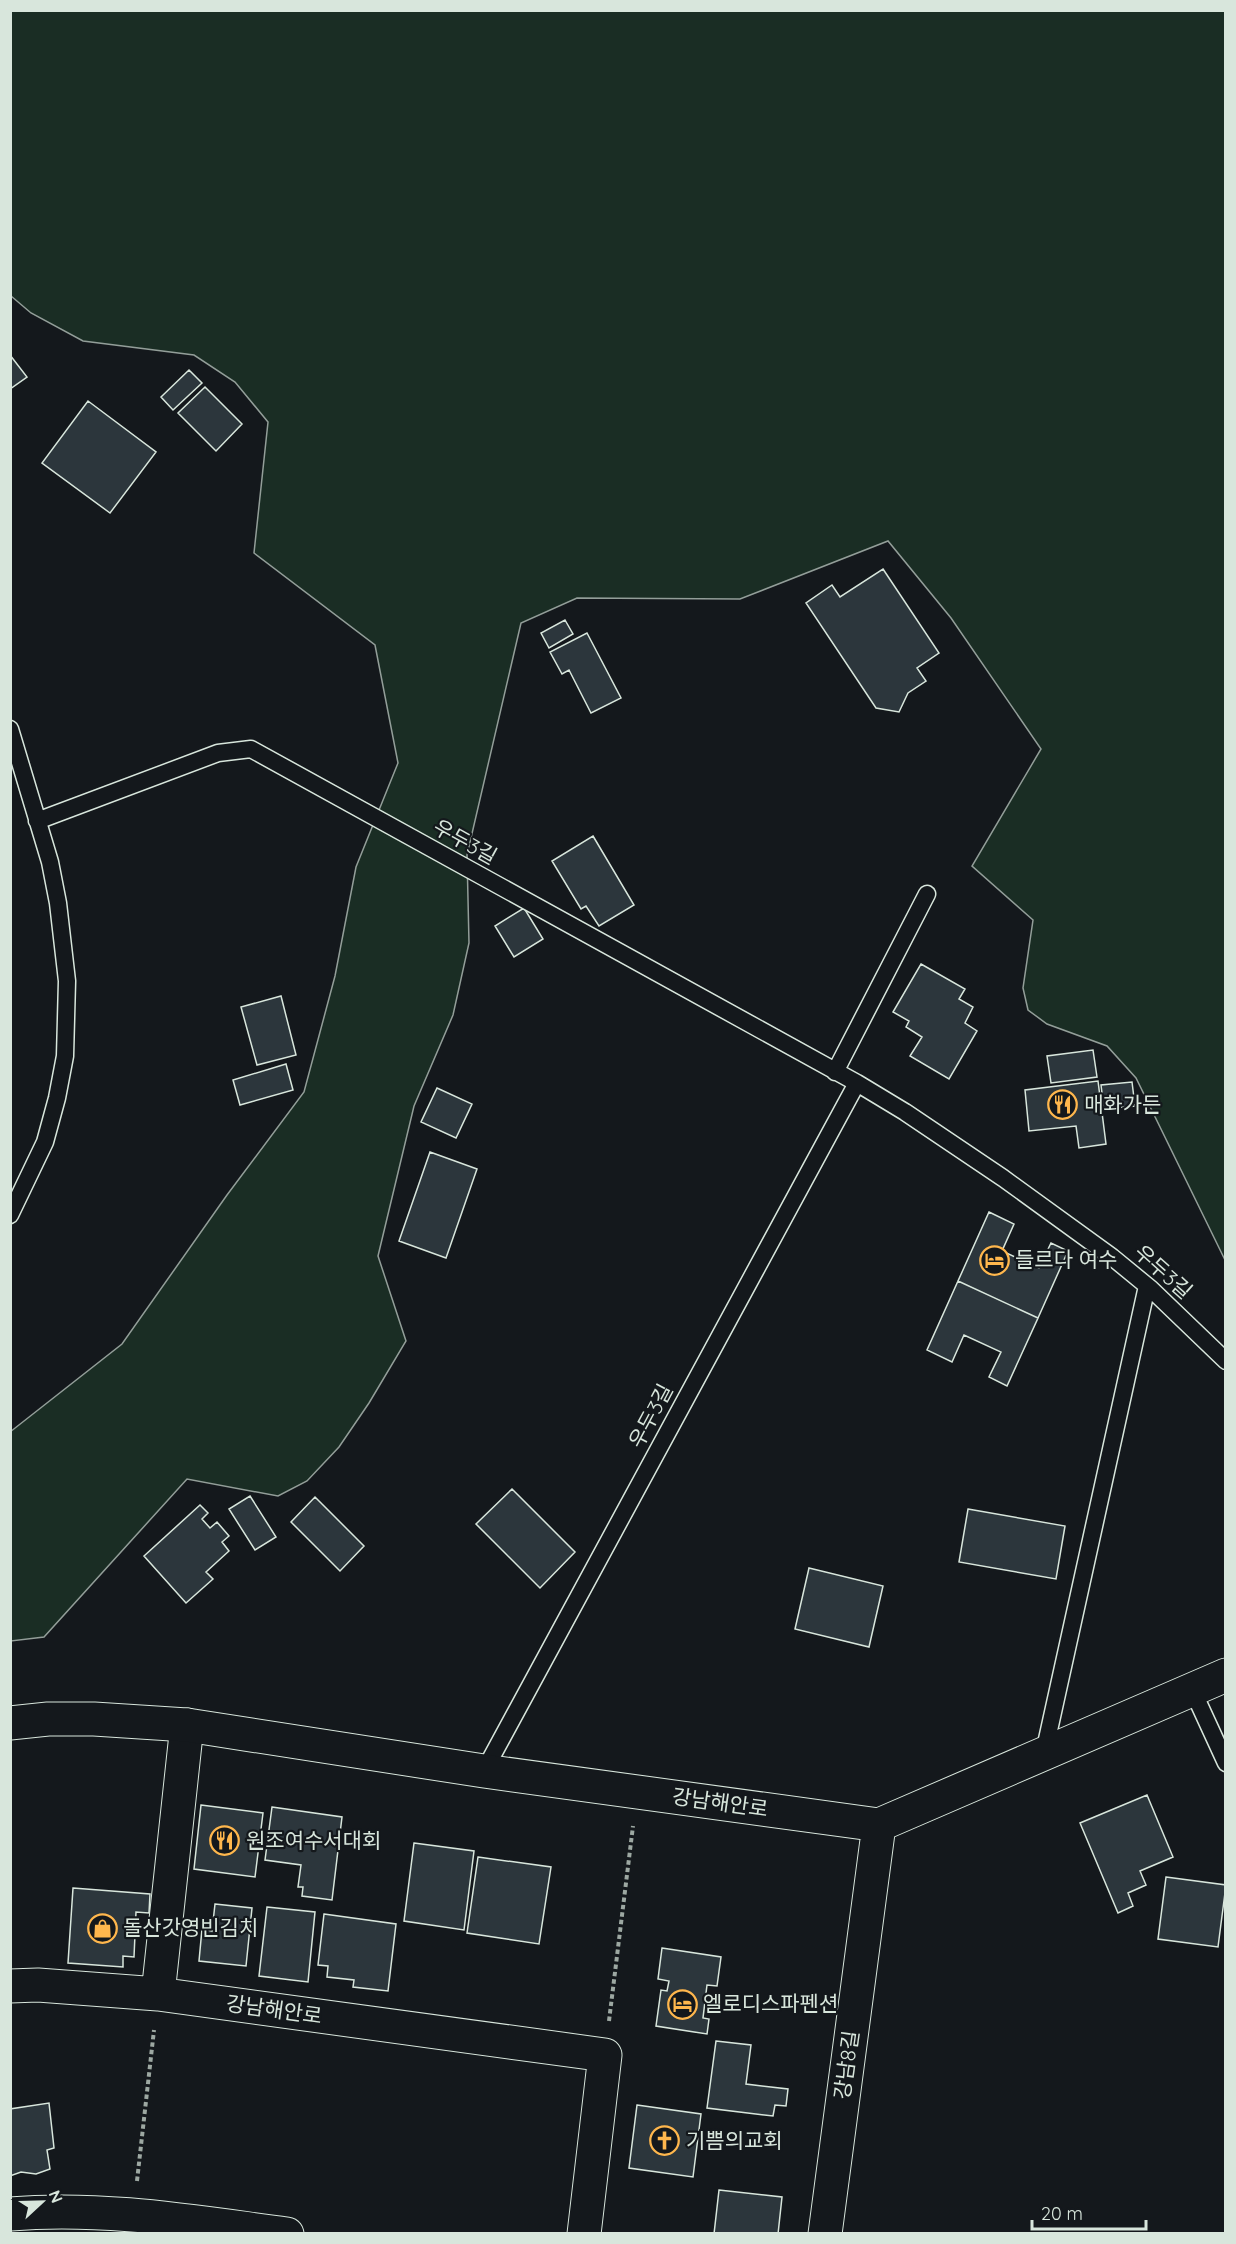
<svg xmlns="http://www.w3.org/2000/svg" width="1236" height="2244" viewBox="0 0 1236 2244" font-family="Quicksand,'Noto Sans KR',sans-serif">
  <rect width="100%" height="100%" fill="#14181c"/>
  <path fill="#1a2d24" stroke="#939e99" stroke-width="1.5" d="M11 11H1225V1260L1136 1078 1107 1046 1047 1024 1028 1010 1023 988 1033 920 972 866 1041 749 951 618 888 541 740 599 577 598 521 623 467 855 469 943 453 1015 414 1106 378 1256 406 1341 369 1403 339 1447 307 1481 278 1496 187 1479 44 1637 11 1641 10 1432 122 1344 227 1195 304 1092 335 976 356 867 398 763 375 645 254 553 268 422 235 382 194 355 83 341 31 313 11 296Z"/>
  <path fill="#2c363c" stroke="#d8e6dc" stroke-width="1.5" d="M10 355 27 377 10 389Z
    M189 370 202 383 173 410 161 397Z
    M205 387 242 424 216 451 178 413Z
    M88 401 156 452 110 513 42 463Z
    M883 569 939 653 917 668 926 681 908 693 899 712 876 708 806 603 832 585 840 597Z
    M565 620 573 634 549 648 541 633Z
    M587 633 621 698 591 713 569 670 562 674 550 652Z
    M593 836 634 905 599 926 586 906 581 909 552 861Z
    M524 908 543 939 514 957 495 926Z
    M921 964 965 989 959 999 973 1007 965 1023 977 1031 949 1079 910 1056 922 1037 906 1027 909 1021 893 1012Z
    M281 996 296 1055 257 1065 241 1007Z
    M1093 1050 1097 1077 1051 1083 1047 1056Z
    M286 1064 293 1090 240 1105 233 1080Z
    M1098 1081 1106 1144 1079 1148 1076 1126 1029 1131 1025 1090Z
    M1132 1082 1135 1106 1104 1109 1101 1085Z
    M437 1088 472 1104 456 1138 421 1122Z
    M430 1152 477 1169 446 1258 399 1241Z
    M989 1212 1014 1224 1002 1251 1039 1268 1051 1243 1068 1251 1038 1318 958 1281Z
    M958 1281 1038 1318 1007 1386 989 1377 1001 1352 964 1335 952 1362 927 1350Z
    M512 1489 575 1552 540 1588 476 1524Z
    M250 1496 276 1537 255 1550 229 1509Z
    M315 1497 364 1546 340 1571 291 1522Z
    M200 1505 208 1513 202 1519 210 1528 217 1522 229 1536 222 1542 229 1551 206 1572 213 1579 186 1603 144 1556Z
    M968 1509 1065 1526 1056 1579 959 1562Z
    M809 1568 883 1586 869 1647 795 1629Z
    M1147 1795 1173 1857 1140 1871 1146 1885 1128 1893 1133 1906 1118 1913 1080 1823Z
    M201 1805 263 1813 255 1877 194 1869Z
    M272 1807 342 1817 332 1900 302 1896 303 1887H298L301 1865 265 1860Z
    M414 1843 474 1851 464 1930 404 1921Z
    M478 1857 551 1867 539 1944 467 1933Z
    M1166 1877 1226 1885 1218 1947 1158 1939Z
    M73 1888 150 1894 149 1913 136 1912 134 1957 123 1956V1967L68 1963Z
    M215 1904 252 1908 246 1966 199 1961 202 1929 212 1931Z
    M267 1907 315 1912 308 1982 259 1976Z
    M324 1914 396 1924 388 1991 353 1987 354 1980 327 1977 328 1966 318 1965Z
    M662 1948 721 1957 717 1986 707 1985 703 2018 709 2019 707 2034 656 2026 661 1990 667 1991 669 1981 658 1979Z
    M716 2041 751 2045 746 2084 788 2089 786 2106 775 2105 773 2116 707 2108Z
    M49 2103 54 2148 47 2150 50 2169 36 2174 21 2172 10 2176V2109Z
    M637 2105 701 2114 693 2177 629 2168Z
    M719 2190 782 2197 778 2234H714Z"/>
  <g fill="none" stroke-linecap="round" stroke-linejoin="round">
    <defs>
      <path id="service" d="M10 729 50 862 58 903 67 981 65 1056 57 1098 45 1142 10 1215
        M37 821 218 753 251 749 857 1083 484 1771
        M835 1072 927 894
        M857 1083 905 1112 1003 1178 1112 1257 1151 1289 1226 1361
        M1192 1689 1226 1763
        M1044 1753 1147 1286"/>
      <path id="minor" d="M10 1986 38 1985 158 1994 605 2055 584 2234
        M158 1994 187 1725
        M10 2214C103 2206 195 2222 287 2234"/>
      <path id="tertiary" d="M10 1723 48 1719H94L187 1725 484 1771 879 1825 1226 1675
        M825 2234 879 1825"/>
    </defs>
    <use href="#service" stroke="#d8e6dc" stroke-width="19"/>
    <use href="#minor" stroke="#d8e6dc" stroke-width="35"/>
    <use href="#tertiary" stroke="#d8e6dc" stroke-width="35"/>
    <path stroke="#9da8a2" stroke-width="4" stroke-dasharray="4.5 3" stroke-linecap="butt" d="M609 2021 633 1826
      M137 2181 154 2030"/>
    <use href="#service" stroke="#14181c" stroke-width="16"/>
    <use href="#minor" stroke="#14181c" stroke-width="33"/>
    <use href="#tertiary" stroke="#14181c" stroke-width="33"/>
  </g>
  <defs>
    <symbol id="restaurant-ring" viewBox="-11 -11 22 22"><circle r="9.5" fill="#14181c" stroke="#ffb74d" stroke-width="1.5"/><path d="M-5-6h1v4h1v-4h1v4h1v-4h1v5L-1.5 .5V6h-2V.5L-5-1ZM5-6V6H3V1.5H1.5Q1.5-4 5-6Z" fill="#ffb74d"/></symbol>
    <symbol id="hotel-ring" viewBox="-11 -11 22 22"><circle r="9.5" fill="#14181c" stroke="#ffb74d" stroke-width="1.5"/><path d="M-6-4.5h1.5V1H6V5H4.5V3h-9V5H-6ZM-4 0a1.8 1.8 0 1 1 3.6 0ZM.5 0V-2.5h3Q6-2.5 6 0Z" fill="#ffb74d"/></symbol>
    <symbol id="shop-ring" viewBox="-11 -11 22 22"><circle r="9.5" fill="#14181c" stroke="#ffb74d" stroke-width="1.5"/><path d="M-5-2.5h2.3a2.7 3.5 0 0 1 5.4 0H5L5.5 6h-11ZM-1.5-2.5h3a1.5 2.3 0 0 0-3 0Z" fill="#ffb74d"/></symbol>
    <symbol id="church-ring" viewBox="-11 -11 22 22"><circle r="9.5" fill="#14181c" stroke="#ffb74d" stroke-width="1.5"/><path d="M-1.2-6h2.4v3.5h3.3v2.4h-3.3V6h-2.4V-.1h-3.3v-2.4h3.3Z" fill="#ffb74d"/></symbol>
  </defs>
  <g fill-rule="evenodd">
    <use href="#restaurant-ring" x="1046" y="1088" width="33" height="33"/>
    <use href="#hotel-ring" x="978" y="1244" width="33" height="33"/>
    <use href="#restaurant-ring" x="208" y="1824" width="33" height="33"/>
    <use href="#shop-ring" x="86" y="1912" width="33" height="33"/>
    <use href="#hotel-ring" x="666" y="1988" width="33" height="33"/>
    <use href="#church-ring" x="648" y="2124" width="33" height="33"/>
  </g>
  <g text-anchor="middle" stroke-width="4.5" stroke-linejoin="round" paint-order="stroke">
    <g font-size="21" fill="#d8e6dc" stroke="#14181c">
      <text transform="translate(465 842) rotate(29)" y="7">우두3길</text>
      <text transform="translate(1163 1272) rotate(42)" y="7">우두3길</text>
      <text transform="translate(651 1416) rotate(-62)" y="7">우두3길</text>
      <text transform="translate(720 1803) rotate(8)" y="7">강남해안로</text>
      <text transform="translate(274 2010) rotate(8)" y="7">강남해안로</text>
      <text transform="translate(847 2065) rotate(-82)" y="7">강남8길</text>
    </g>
    <g font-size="21" fill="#d8e6dc" stroke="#14181c" text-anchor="start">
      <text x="1084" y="1112">매화가든</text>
      <text x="1015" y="1267">들르다 여수</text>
      <text x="246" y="1848">원조여수서대회</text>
      <text x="123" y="1935">돌산갓영빈김치</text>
      <text x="703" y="2011">엘로디스파펜션</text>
      <text x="686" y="2148">기쁨의교회</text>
    </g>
  </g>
  <rect width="1236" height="2244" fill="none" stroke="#d8e6dc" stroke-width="24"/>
  <g transform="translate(42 2202) rotate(68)" stroke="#14181c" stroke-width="4.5" paint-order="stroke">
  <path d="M0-4.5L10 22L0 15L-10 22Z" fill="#d8e6dc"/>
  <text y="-9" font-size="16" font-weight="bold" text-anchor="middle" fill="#d8e6dc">N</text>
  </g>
  <path d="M1032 2220v9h114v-9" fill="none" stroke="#d8e6dc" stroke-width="3"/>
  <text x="1041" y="2220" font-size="18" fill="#d8e6dc" stroke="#14181c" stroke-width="4.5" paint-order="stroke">20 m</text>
</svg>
